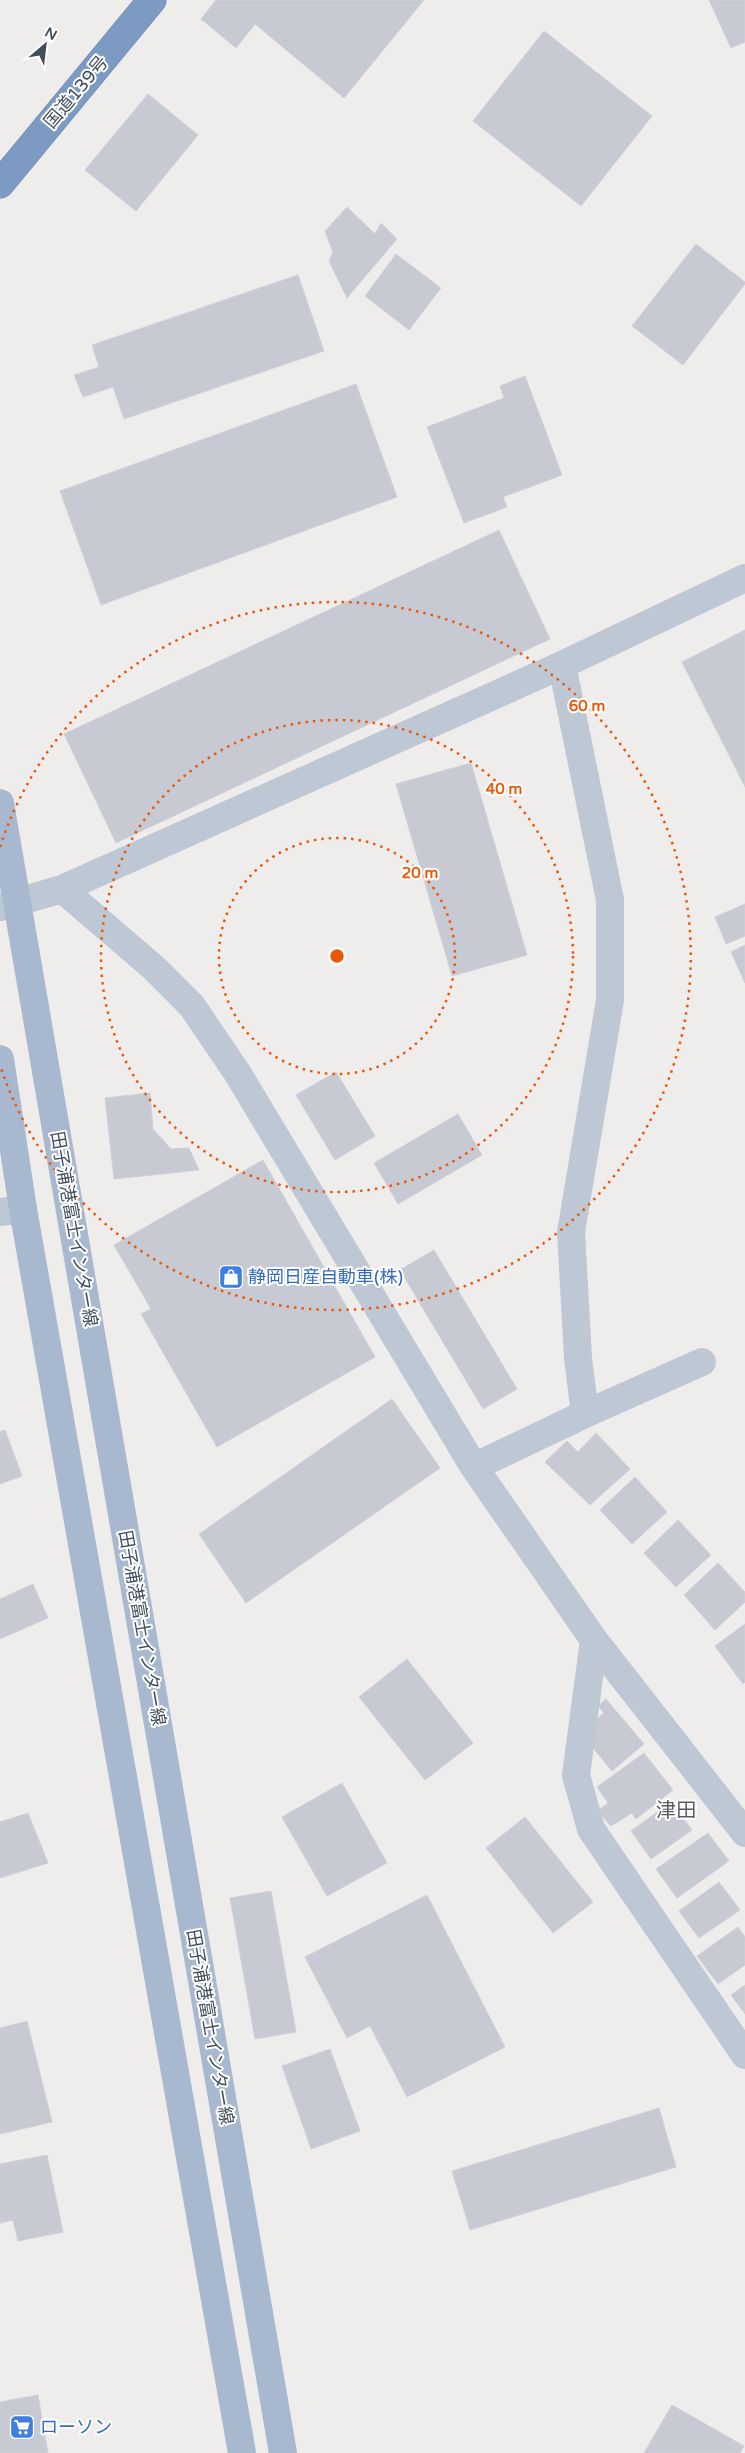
<svg xmlns="http://www.w3.org/2000/svg" width="745" height="2453" viewBox="0 0 745 2453" font-family="'Varela Round','Noto Sans JP',sans-serif">
  <rect width="100%" height="100%" fill="#efecec"/>
  <path fill="#c7cad3" stroke="#cfd1d9" d="M216 0H424L344 98 255 24 236 48 201 19Z
    M709 0H745V42L731 48Z
    M544 31 652 116 581 206 473 121Z
    M148 94 198 135 136 211 85 170Z
    M347 207 375 234 381 223 397 239 347 298 329 261 333 252 325 231Z
    M696 244 745 282V284L683 365 632 326Z
    M396 254 441 288 409 330 365 296Z
    M298 275 324 351 124 419 113 387 83 397 74 375 99 367 92 345Z
    M525 376 562 475 503 497 507 507 464 523 427 427 504 398 500 386Z
    M356 384 397 497 101 605 60 491Z
    M499 530 550 639 116 843 64 734Z
    M745 630V787L682 662Z
    M471 763 527 955 452 976 396 784Z
    M745 904V936L726 944 715 917Z
    M745 945V983L731 952Z
    M336 1072 375 1136 335 1160 296 1095Z
    M150 1093 153 1129 171 1149 189 1148 199 1170 114 1179 105 1098Z
    M458 1114 482 1155 398 1204 374 1163Z
    M263 1160 375 1357 217 1447 141 1314 151 1309 114 1245Z
    M434 1250 517 1389 483 1409 400 1270Z
    M392 1399 440 1468 246 1603 199 1534Z
    M5 1430 22 1476 0 1484V1432Z
    M596 1433 630 1469 590 1505 545 1462 567 1441 578 1452Z
    M635 1477 667 1512 632 1544 600 1510Z
    M678 1520 711 1555 676 1587 644 1553Z
    M718 1563 745 1592V1602L715 1630 684 1595Z
    M33 1584 48 1618 0 1639V1599Z
    M745 1624V1682L743 1684 715 1646Z
    M407 1659 473 1743 425 1780 359 1697Z
    M606 1699 644 1744 612 1771 593 1748 594 1721 604 1713 598 1706Z
    M644 1753 673 1790 636 1819 632 1813 611 1826 598 1811 608 1803 597 1787Z
    M342 1783 387 1863 327 1896 282 1817Z
    M671 1802 692 1830 651 1859 631 1831Z
    M28 1813 48 1863 0 1878V1822Z
    M525 1817 593 1902 553 1933 486 1848Z
    M708 1833 729 1861 677 1898 656 1869Z
    M719 1882 740 1910 699 1938 679 1911Z
    M271 1891 296 2032 255 2039 230 1898Z
    M427 1895 505 2047 407 2097 370 2026 347 2038 305 1957Z
    M738 1927 745 1937V1965L718 1984 697 1956Z
    M745 1985V2014L731 1995Z
    M27 2021 52 2122 0 2134V2028Z
    M330 2049 360 2131 311 2149 282 2066Z
    M659 2108 676 2167 470 2230 452 2171Z
    M47 2155 63 2232 18 2241 13 2220 0 2223V2164Z
    M38 2395 48 2453H0V2402Z
    M672 2405 744 2446 740 2453H644Z"/>
  <g fill="none" stroke-linecap="round" stroke-linejoin="round">
    <defs>
      <path id="highway" d="M0 184 152 0"/>
    </defs>
    <use href="#highway" stroke="#6885ae" stroke-width="29"/>
    <path stroke="#bdc8d4" stroke-width="28" d="M62 889 154 968 192 1006 238 1074 474 1467 594 1640 745 1833
      M0 907 62 889 562 665 745 578
      M0 1212 23 1209
      M585 1414 702 1362
      M474 1467 585 1414 578 1358 571 1232 610 1000V900L562 665
      M594 1640 576 1775 591 1829 745 2055"/>
    <path stroke="#a8b9cf" stroke-width="28" d="M0 803 283 2453
      M0 1059 23 1209 242 2453"/>
    <use href="#highway" stroke="#7d9ac2" stroke-width="28"/>
  </g>
  <g fill="none" stroke="#e8590c" stroke-width="2.5" stroke-dasharray="2.5 5">
    <circle cx="337" cy="956" r="118"/>
    <circle cx="337" cy="956" r="236"/>
    <path d="M0 847A354 354 0 1 1 0 1065"/>
  </g>
  <defs>
    <symbol id="shop-square" viewBox="-11 -11 22 22"><rect x="-9" y="-9" width="18" height="18" rx="4" fill="#3f7fe0" stroke="#fff"/><path d="M-5-2.5h2.3a2.7 3.5 0 0 1 5.4 0H5L5.5 6h-11ZM-1.5-2.5h3a1.5 2.3 0 0 0-3 0Z" fill="#fff"/></symbol>
    <symbol id="supermarket-square" viewBox="-11 -11 22 22"><rect x="-9" y="-9" width="18" height="18" rx="4" fill="#3f7fe0" stroke="#fff"/><path d="M-6-5.5h2.5l.6 2H6L4.5 2H-2.5L-4.4-4H-6ZM-1.5 3.2a1.3 1.3 0 1 0 .1 0ZM3 3.2a1.3 1.3 0 1 0 .1 0Z" fill="#fff"/></symbol>
  </defs>
  <g fill-rule="evenodd">
    <use href="#shop-square" x="217" y="1263" width="28" height="28"/>
    <use href="#supermarket-square" x="8" y="2413" width="28" height="28"/>
  </g>
  <g text-anchor="middle" stroke-width="4" stroke-linejoin="round" paint-order="stroke">
    <g font-size="18" fill="#424e5c" stroke="#fff">
      <text transform="translate(76 92) rotate(-50)" y="6">国道139号</text>
      <text transform="translate(74 1229) rotate(80)" y="6">田子浦港富士インター線</text>
      <text transform="translate(142 1628) rotate(80)" y="6">田子浦港富士インター線</text>
      <text transform="translate(210 2027) rotate(80)" y="6">田子浦港富士インター線</text>
    </g>
    <g font-size="18" fill="#366cbe" stroke="#fff" text-anchor="start">
      <text x="248" y="1283">静岡日産自動車(株)</text>
      <text x="40" y="2433">ローソン</text>
    </g>
    <g font-size="20" fill="#585c62" stroke="#fff">
      <text x="676" y="1817">津田</text>
    </g>
  </g>
  <circle cx="337" cy="956" r="8" fill="#e8590c" stroke="#fff" stroke-width="2.5"/>
  <g font-size="15" text-anchor="middle" font-weight="bold" fill="#e8590c" stroke="#fff" stroke-width="4" stroke-linejoin="round" paint-order="stroke">
    <text x="587" y="711">60 m</text>
    <text x="504" y="794">40 m</text>
    <text x="420" y="878">20 m</text>
  </g>
  <g transform="translate(45 45) rotate(28)" stroke="#ffffff" stroke-width="4" paint-order="stroke">
  <path d="M0-4L9 19L0 12L-9 19Z" fill="#424e5c"/>
  <text y="-8" font-size="14" font-weight="bold" text-anchor="middle" fill="#424e5c">N</text>
  </g>
</svg>
